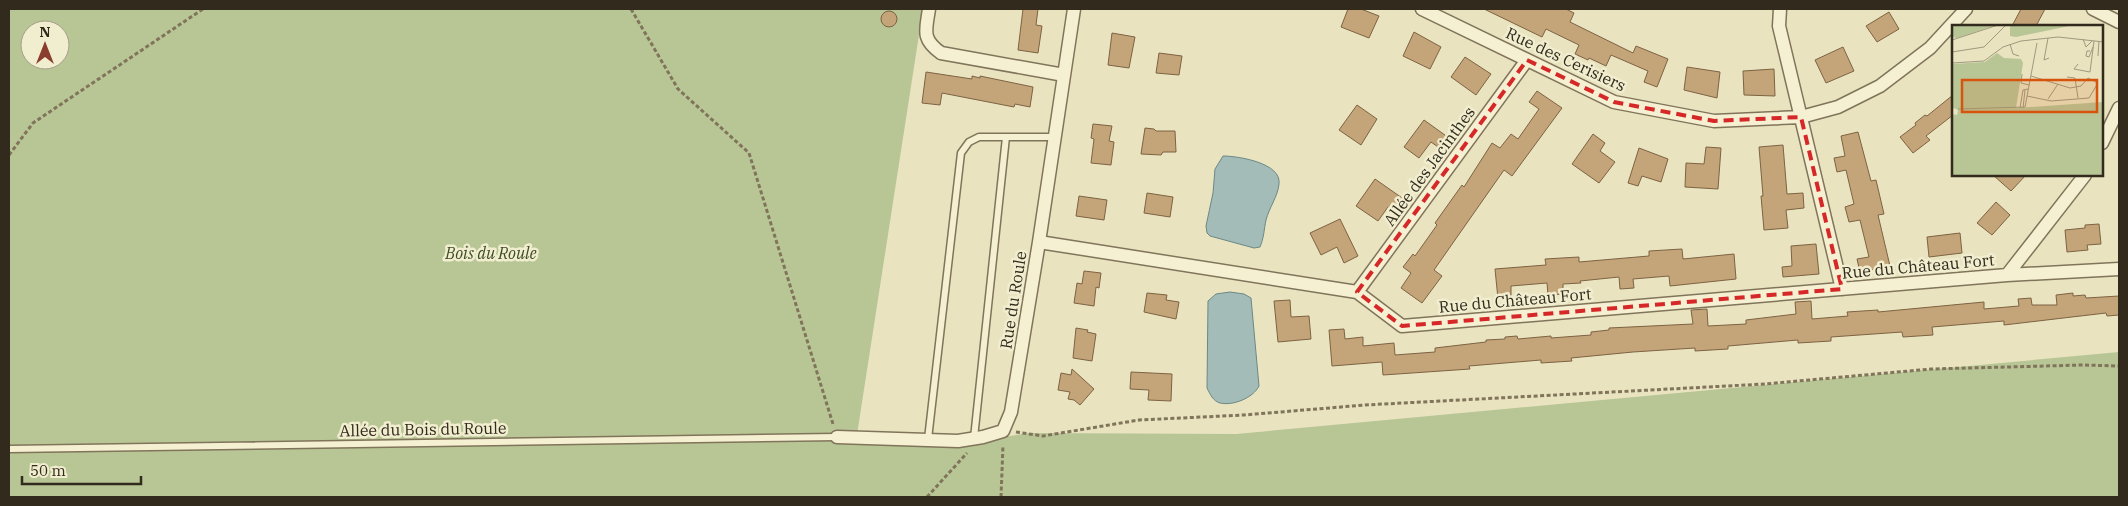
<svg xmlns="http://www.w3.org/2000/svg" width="2128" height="506" viewBox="0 0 2128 506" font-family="'IBM Plex Serif',serif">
  <rect width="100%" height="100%" fill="#e9e3c0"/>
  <path fill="#b8c696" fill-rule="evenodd" d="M9 9H923L856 441 949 446 1029 433 1236 434 2119 352V497H9ZM30 30H60V60H30Z"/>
  <path fill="#a3bcb8" stroke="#6b8886" d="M1223 156C1238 156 1282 163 1279 184 1278 196 1269 208 1266 220 1264 229 1264 238 1260 247L1254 248 1210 236 1207 233 1206 226 1213 193 1215 169Z
    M1230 292 1244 294 1251 298 1259 386C1253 398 1233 406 1220 403 1213 401 1210 394 1207 388L1208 301 1216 294Z"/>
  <path fill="#c4a479" stroke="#7d6342" d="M1023 9H1038L1036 25 1042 26 1038 53 1018 50Z
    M1348 9H1361L1379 16 1369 38 1341 27Z
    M1484 9H1566L1574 13 1570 22 1633 53 1636 46 1668 59 1657 87 1644 82 1648 71 1611 55 1606 66 1589 58 1588 60 1575 54 1579 45 1546 29 1542 37Z
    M2021 9H2045L2036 26H2012Z
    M881 19a8 8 0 1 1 16 0a8 8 0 1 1-16 0Z
    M1889 12 1899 29 1877 42 1866 26Z
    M1414 32 1441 47 1430 69 1403 56Z
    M1112 33 1135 37 1129 68 1108 65Z
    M1843 47 1854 71 1826 83 1815 60Z
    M1159 53 1182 56 1179 75 1156 73Z
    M1465 57 1491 74 1476 95 1451 77Z
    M1687 67 1720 72 1717 98 1684 90Z
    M1774 69 1775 96 1744 95 1743 71Z
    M926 72 972 79V76L980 78V76L1033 87 1030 107 1015 104 1014 107 942 93 940 105 922 103Z
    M1537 91 1562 108 1512 176 1504 170 1434 270 1442 276 1422 303 1401 288 1411 273 1403 267 1413 254 1415 256 1437 225 1435 223 1462 185 1464 187 1492 143 1500 148 1511 134 1518 139 1539 109 1529 102Z
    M1953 95V115L1926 136 1930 140 1913 153 1900 137 1916 125 1915 123 1925 115 1927 116Z
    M1357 105 1377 119 1361 145 1339 130Z
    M1424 120 1449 138 1441 149 1431 142 1419 158 1404 147Z
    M1093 124 1112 126 1109 141 1114 142 1111 165 1091 163 1094 139 1091 138Z
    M1145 128 1154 129 1156 131H1175L1176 152H1163L1161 155 1141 154Z
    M1858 132 1871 181 1876 180 1884 214 1878 215 1890 266 1860 272 1857 259 1869 257 1860 220 1849 222 1845 207 1854 204 1846 170 1837 172 1834 158 1845 156 1841 136Z
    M1593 134 1605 143 1600 151 1615 162 1599 183 1572 164Z
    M1783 145 1787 194 1803 193 1804 208 1786 210 1788 228 1764 230 1761 196H1763L1759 147Z
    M1706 147 1721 148 1718 189 1685 187 1686 163 1704 164Z
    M1639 148 1668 159 1661 182 1642 176 1638 186 1628 183Z
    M1993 175H2026L2011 191Z
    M1375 179 1405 200 1396 212 1388 207 1378 221 1356 206Z
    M1147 193 1173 197 1170 217 1144 213Z
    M1079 196 1107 200 1104 220 1076 216Z
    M1996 202 2010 215 1992 235 1977 223Z
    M1340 219 1358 256 1344 263 1337 247 1321 255 1310 233Z
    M2099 224 2101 244 2087 245 2088 250 2067 252 2065 230 2085 228V225Z
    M1960 233 1962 253 1929 257 1927 237Z
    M1816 244 1819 274 1783 277 1782 267 1792 266 1791 246Z
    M1682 249 1683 259 1734 254 1736 279 1670 286 1669 276 1633 279 1634 288 1620 289 1619 277 1580 281 1581 283 1563 284V294L1548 295 1547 283 1511 286V298L1498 299 1495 269 1546 265 1545 259 1579 257V262L1649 256V251Z
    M1084 271 1101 273 1099 288 1096 287 1094 306 1074 303 1077 283 1082 284Z
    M1147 293 1167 295 1166 300 1179 302 1176 319 1144 312Z
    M2073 293V296L2085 295 2086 298 2119 296V315L2107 316 2106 313 2004 325V321L1932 327 1933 335 1903 337 1902 332 1831 337V341L1798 343V340L1728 346V349L1695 351V348L1633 352 1571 358 1572 361 1541 363V360L1469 366 1470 369 1383 375 1382 362 1332 366 1329 330 1344 329 1345 339 1363 337V346L1394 343 1395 355 1435 352V348L1486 342V340L1505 339V337L1517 336 1518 339 1551 336V338L1591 335V332L1609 330V328L1693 324 1691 310 1707 309 1708 326 1746 324V320L1796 314 1795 302 1811 301 1812 319 1848 316 1847 312 1878 310V312L1984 302V309L2019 306 2018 299 2031 298 2032 305H2057L2056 295Z
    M1290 300 1291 317 1309 316 1311 339 1278 342 1274 301Z
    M1076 328 1088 330 1087 332 1096 334 1092 361 1073 358Z
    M1072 369 1094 389 1080 405 1074 400 1068 399 1070 392 1058 390 1061 373 1071 375Z
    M1131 372 1172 374 1171 401 1148 400 1149 390 1130 389Z"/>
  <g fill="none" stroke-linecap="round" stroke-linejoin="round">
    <defs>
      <path id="service" d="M974 438 1006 137
        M928 439 961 153 969 142 979 137H1054
        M9 449 837 437"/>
      <path id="minor" d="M929 9C926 30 921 39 941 53L1064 75
        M1422 9 1614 102 1714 121 1801 117 1838 107 1880 86 1930 48 1966 9
        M1780 9 1779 26 1842 289
        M2093 9 2119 22
        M2102 143 2119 108
        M1039 242 1357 292 1402 326 2007 275 2085 175
        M2007 275 2119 269
        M1357 292 1527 60
        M837 437 958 441 983 437 1003 431 1011 412 1039 242 1074 9"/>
    </defs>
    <use href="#service" stroke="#80745a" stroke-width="9"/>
    <use href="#minor" stroke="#80745a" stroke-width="15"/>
    <path stroke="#80745a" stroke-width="3" stroke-dasharray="4 2.5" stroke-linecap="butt" d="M631 9 678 89 749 153 833 424
      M9 155 33 123 203 9
      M1016 432 1043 436 1139 420 1244 415 1365 405 1765 384 1931 369 2083 365 2119 366
      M927 497 967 453
      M1001 497 1003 445"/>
    <use href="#service" stroke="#f5f0d2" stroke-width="6"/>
    <use href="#minor" stroke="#f5f0d2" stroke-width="12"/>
  </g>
  <path fill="none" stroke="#d62828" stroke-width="4" stroke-dasharray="10 6" stroke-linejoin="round" d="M1527 60 1614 102 1714 121 1801 117 1842 289 1402 326 1357 292Z"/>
  <g text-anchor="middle" stroke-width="5" stroke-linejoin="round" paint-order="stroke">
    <g font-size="16" fill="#312a1d" stroke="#f1edcf">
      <text transform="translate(1566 59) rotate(25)" y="6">Rue des Cerisiers</text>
      <text transform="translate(1429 166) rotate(-54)" y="6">Allée des Jacinthes</text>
      <text transform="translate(1918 266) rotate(-5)" y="6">Rue du Château Fort</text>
      <text transform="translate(1013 300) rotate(-81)" y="6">Rue du Roule</text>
      <text transform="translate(1515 300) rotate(-5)" y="6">Rue du Château Fort</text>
      <text transform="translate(423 429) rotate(-1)" y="6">Allée du Bois du Roule</text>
    </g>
    <g font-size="16" font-style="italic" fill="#3c4c25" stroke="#f1edcf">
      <text x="491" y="259">Bois du Roule</text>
    </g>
  </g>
  <g transform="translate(1952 25)">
    <rect width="151" height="151" fill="#e9e3c0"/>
    <path d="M0 0H44L5 13 0 12ZM58 0H122L64 12 58 11ZM45 28 52 33 69 34 71 38 64 83 151 77V151H0V89L5 90 6 85 2 83 0 87V39L33 37Z" fill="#b8c696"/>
    <path fill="none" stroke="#9f997f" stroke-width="1" d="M96 13 92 35 97 33M131 14 134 22 140 16M0 15 46 0M58 19 61 29 67 31M138 26H135L134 31 137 32 141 22M0 27 32 22 54 0M146 31 147 16M0 38 32 36 51 22 69 16 106 12 152 17M126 39 122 44 138 47 142 16M70 49 69 58 77 60M115 52 123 53 126 73M75 71 99 76 137 73 146 58 136 53 129 61 118 63 79 51M96 74 106 59M68 83 71 65 76 64M71 83 73 65M6 84 73 82 85 18"/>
    <path fill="#d6540e" fill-opacity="0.15" stroke="#d6540e" stroke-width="2.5" d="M10 55H145V87H10Z"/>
    <rect width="151" height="151" fill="none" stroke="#312a1d" stroke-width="2.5"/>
  </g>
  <rect width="2128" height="506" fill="none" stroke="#312a1d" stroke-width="20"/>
  <g transform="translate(45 45)"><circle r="24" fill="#f1edcf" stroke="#a49f88"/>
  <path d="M0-4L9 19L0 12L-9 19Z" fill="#8a3d2f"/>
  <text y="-8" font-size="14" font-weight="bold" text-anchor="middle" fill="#312a1d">N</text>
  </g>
  <path d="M22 476v8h119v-8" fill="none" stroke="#312a1d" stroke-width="2.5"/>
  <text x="30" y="476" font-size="15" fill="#312a1d" stroke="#f1edcf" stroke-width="4" paint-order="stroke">50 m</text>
</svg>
